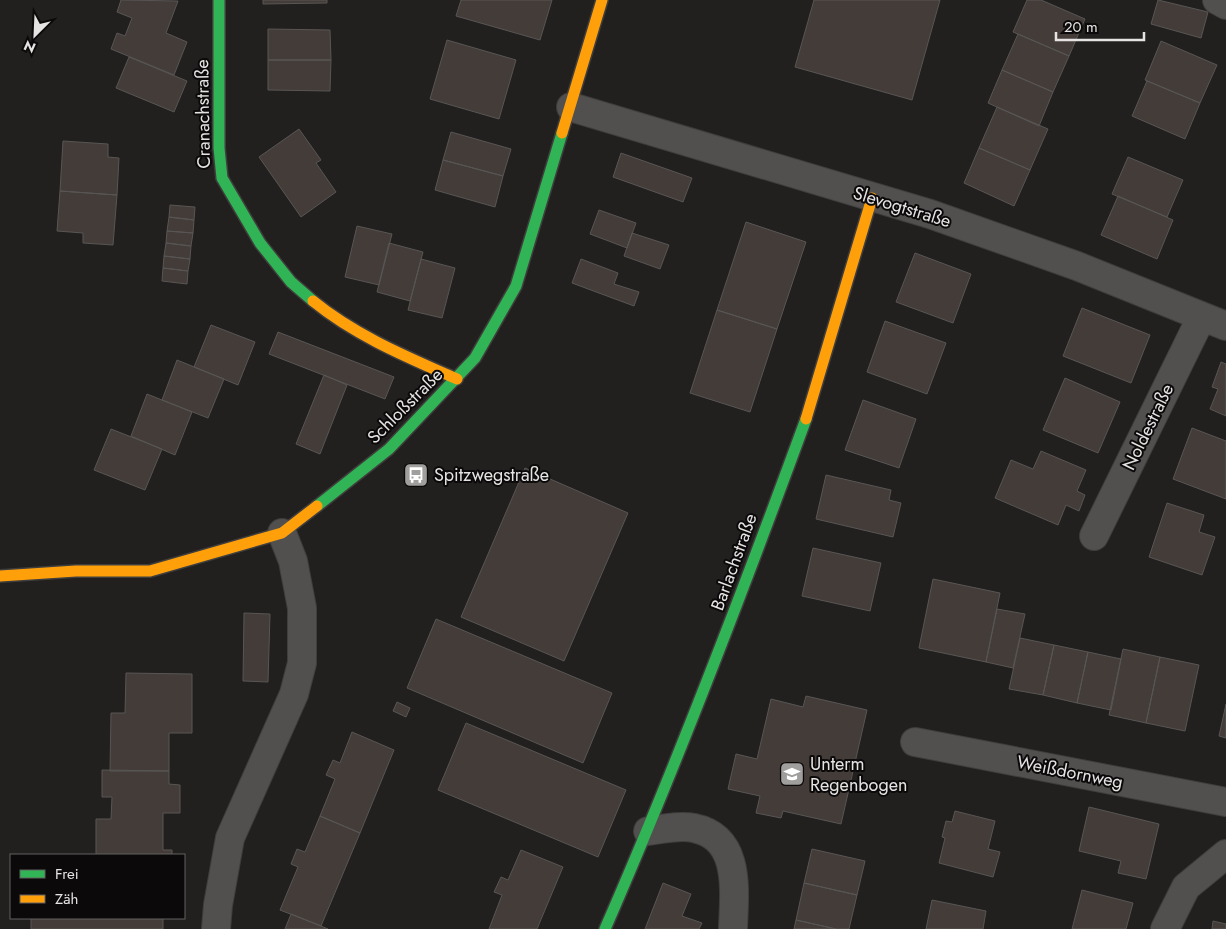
<svg xmlns="http://www.w3.org/2000/svg" width="1226" height="929" viewBox="0 0 1226 929" font-family="Jost,sans-serif">
  <rect width="100%" height="100%" fill="#22201f"/>
  <path fill="#443c39" stroke="#585655" d="M121 0 178 1 166 33 187 42 174 75 111 49 117 33 125 36 132 18 117 12Z
    M263 0H327V3L263 4Z
    M461 0H552L540 40 456 16Z
    M814 0H940L912 100 795 67Z
    M1027 0H1041L1085 19 1069 56 1013 32Z
    M1158 0 1208 12 1201 38 1151 24Z
    M268 29 330 30 331 60H268Z
    M1018 34 1069 56 1053 92 1002 70Z
    M447 40 516 60 499 119 430 99Z
    M1161 41 1217 65 1200 103 1145 80Z
    M129 57 187 81 174 112 116 88Z
    M268 60H331L330 91 268 90Z
    M1002 70 1053 92 1039 126 988 103Z
    M1147 81 1200 103 1185 139 1132 116Z
    M997 107 1048 129 1030 170 979 148Z
    M299 129 321 160 316 163 336 192 301 217 259 157Z
    M451 132 511 149 503 176 443 160Z
    M63 141 108 144V157L119 158 117 195 60 191Z
    M979 148 1030 170 1014 206 964 183Z
    M621 153 692 178 683 202 613 177Z
    M1128 157 1183 180 1167 217 1112 194Z
    M443 160 503 176 495 207 435 190Z
    M60 191 117 195 113 245 83 243V233L57 231Z
    M1118 196 1173 220 1157 259 1101 235Z
    M170 205 195 207 194 220 169 217Z
    M599 210 636 223 627 248 590 234Z
    M169 217 194 220 193 233 167 231Z
    M746 222 806 242 777 329 717 310Z
    M357 226 392 234 379 285 345 277Z
    M167 231 193 233 191 246 166 243Z
    M632 233 669 245 660 269 624 256Z
    M166 243 191 246 190 259 164 256Z
    M389 243 423 252 410 301 377 292Z
    M915 253 971 274 953 323 896 302Z
    M164 256 190 259 188 271 163 268Z
    M421 259 455 268 442 318 408 310Z
    M581 259 618 273 614 284 639 292 634 306 572 283Z
    M163 268 188 271 187 284 162 281Z
    M1082 308 1150 335 1131 383 1063 356Z
    M717 310 777 329 750 412 690 393Z
    M885 321 946 343 927 394 867 372Z
    M211 325 255 342 238 385 194 367Z
    M278 332 394 377 385 399 269 354Z
    M177 360 224 379 208 418 162 400Z
    M1221 362 1226 364V416L1210 409 1218 389 1212 387Z
    M324 375 347 385 320 454 296 444Z
    M1065 378 1120 402 1098 453 1043 430Z
    M147 394 192 412 175 455 131 436Z
    M863 400 916 419 899 468 845 450Z
    M1192 428 1226 441V499L1173 479Z
    M111 429 162 449 145 490 94 470Z
    M1041 451 1086 470 1077 491 1085 495 1079 511 1066 505 1058 525 995 498 1011 460 1033 469Z
    M525 468 628 513 564 661 461 617Z
    M826 475 891 490 889 500 901 503 893 537 816 519Z
    M1167 503 1204 515 1199 532 1215 537 1202 575 1149 557Z
    M813 548 881 563 870 611 802 596Z
    M933 579 1000 593 986 662 919 648Z
    M997 609 1025 614 1013 668 986 662Z
    M244 613 270 614 268 682 243 681Z
    M436 619 612 693 583 763 407 688Z
    M1020 638 1054 645 1043 695 1009 689Z
    M1054 645 1088 652 1077 703 1043 695Z
    M1123 649 1160 657 1146 723 1109 715Z
    M1088 652 1121 659 1111 710 1077 703Z
    M1160 657 1199 665 1185 731 1146 723Z
    M126 673 192 674V733H169V771H110L111 713H125Z
    M806 696 867 710 841 824 783 811 781 818 756 813 760 796 728 789 736 754 757 759 771 699 803 707Z
    M397 702 410 708 406 717 393 711Z
    M1226 704V738L1219 736Z
    M466 723 626 790 598 857 438 790Z
    M352 732 394 750 360 833 320 816 335 779 326 775 333 760 340 763Z
    M102 770 169 771V784L180 785V813H163V850H172V855H96V819H111L112 797H102Z
    M1089 807 1159 824 1146 879 1118 873 1121 861 1079 851Z
    M955 811 995 821 988 849 1000 852 993 877 939 863 945 838 942 837 946 821 952 822Z
    M320 816 360 833 321 926 280 910 298 867 291 864 297 849 305 852Z
    M812 849 865 861 857 895 804 883Z
    M521 850 563 867 537 929H489L502 895 494 892 501 877 508 880Z
    M663 883 691 894 682 916 702 923 699 929H645Z
    M804 883 857 895 849 929H836L796 920Z
    M1082 890 1133 903 1126 929H1072Z
    M932 900 986 911 983 929H926Z
    M291 914 321 926 328 929H285Z
    M31 918H163V929H31Z
    M796 920 836 929H794Z
    M1213 921 1226 924V929H1212Z"/>
  <g fill="none" stroke-linecap="round" stroke-linejoin="round">
    <defs>
      <path id="street" d="M1217 0 1226 5
        M571 107 930 214 1077 266 1226 326
        M1094 536 1201 318
        M915 742 1226 802
        M648 831C662 829 680 825 694 828 742 838 734 892 733 929
        M216 929 218 905 230 838 294 694 302 663V608L293 561 282 533
        M1165 929 1186 887 1226 854"/>
      <path id="fast" d="M219 0V148L222 178 260 243 291 282 313 301
        M317 506 389 449 475 358 516 286 562 133
        M605 929C678 762 743 591 806 419"/>
      <path id="slow" d="M562 133 602 0
        M313 301C356 336 407 357 457 379
        M806 419 872 198
        M0 576 76 571H150L282 533 317 506"/>
    </defs>
    <use href="#street" stroke="#3f3e3d" stroke-width="30"/>
    <use href="#fast" stroke="#3f3e3d" stroke-width="14"/>
    <use href="#slow" stroke="#3f3e3d" stroke-width="14"/>
    <use href="#street" stroke="#52504f" stroke-width="28"/>
    <use href="#fast" stroke="#30b455" stroke-width="11"/>
    <use href="#slow" stroke="#ff9f0a" stroke-width="11"/>
  </g>
  <defs>
    <symbol id="bus-square" viewBox="-11 -11 22 22"><rect x="-9" y="-9" width="18" height="18" rx="4" fill="#a19f9e" stroke="#0b0909"/><path d="M-5-6H5V4H4V6H2V4H-2V6H-4V4H-5ZM-3.5-4V0h7V-4ZM-3.5 1.2v1.5H-2V1.2ZM2 1.2v1.5H3.5V1.2Z" fill="#fff"/></symbol>
    <symbol id="school-square" viewBox="-11 -11 22 22"><rect x="-9" y="-9" width="18" height="18" rx="4" fill="#a19f9e" stroke="#0b0909"/><path d="M0-5L7-2L0 1L-7-2ZM-4 1L0 2.5L4 1V4Q0 6-4 4Z" fill="#fff"/></symbol>
  </defs>
  <g fill-rule="evenodd">
    <use href="#bus-square" x="402" y="461" width="28" height="28"/>
    <use href="#school-square" x="778" y="760" width="28" height="28"/>
  </g>
  <g text-anchor="middle" stroke-width="4" stroke-linejoin="round" paint-order="stroke">
    <g font-size="18" fill="#e6e4e3" stroke="#0b0909">
      <text transform="translate(203 114) rotate(-91)" y="6">Cranachstraße</text>
      <text transform="translate(902 207) rotate(17)" y="6">Slevogtstraße</text>
      <text transform="translate(405 406) rotate(-45)" y="6">Schloßstraße</text>
      <text transform="translate(1148 427) rotate(-64)" y="6">Noldestraße</text>
      <text transform="translate(734 562) rotate(-70)" y="6">Barlachstraße</text>
      <text transform="translate(1070 772) rotate(11)" y="6">Weißdornweg</text>
    </g>
    <g font-size="18" fill="#e6e4e3" stroke="#0b0909" text-anchor="start">
      <text x="434" y="481">Spitzwegstraße</text>
      <text x="810" y="770">Unterm<tspan x="810" dy="21">Regenbogen</tspan></text>
    </g>
  </g>
  <rect x="10" y="854" width="175" height="65" fill="#0b0909" stroke="#636160"/>
  <rect x="20" y="870" width="25" height="8" fill="#30b455" stroke="#636160"/>
  <text x="55" y="879" font-size="15" fill="#e6e4e3">Frei</text>
  <rect x="20" y="895" width="25" height="8" fill="#ff9f0a" stroke="#636160"/>
  <text x="55" y="904" font-size="15" fill="#e6e4e3">Zäh</text>
  <g transform="translate(35 35) rotate(204)" stroke="#0b0909" stroke-width="4" paint-order="stroke">
  <path d="M0-4L9 19L0 12L-9 19Z" fill="#e6e4e3"/>
  <text y="-8" font-size="14" font-weight="bold" text-anchor="middle" fill="#e6e4e3">N</text>
  </g>
  <path d="M1056 32v8h88v-8" fill="none" stroke="#e6e4e3" stroke-width="2.5"/>
  <text x="1064" y="32" font-size="15" fill="#e6e4e3" stroke="#0b0909" stroke-width="4" paint-order="stroke">20 m</text>
</svg>
